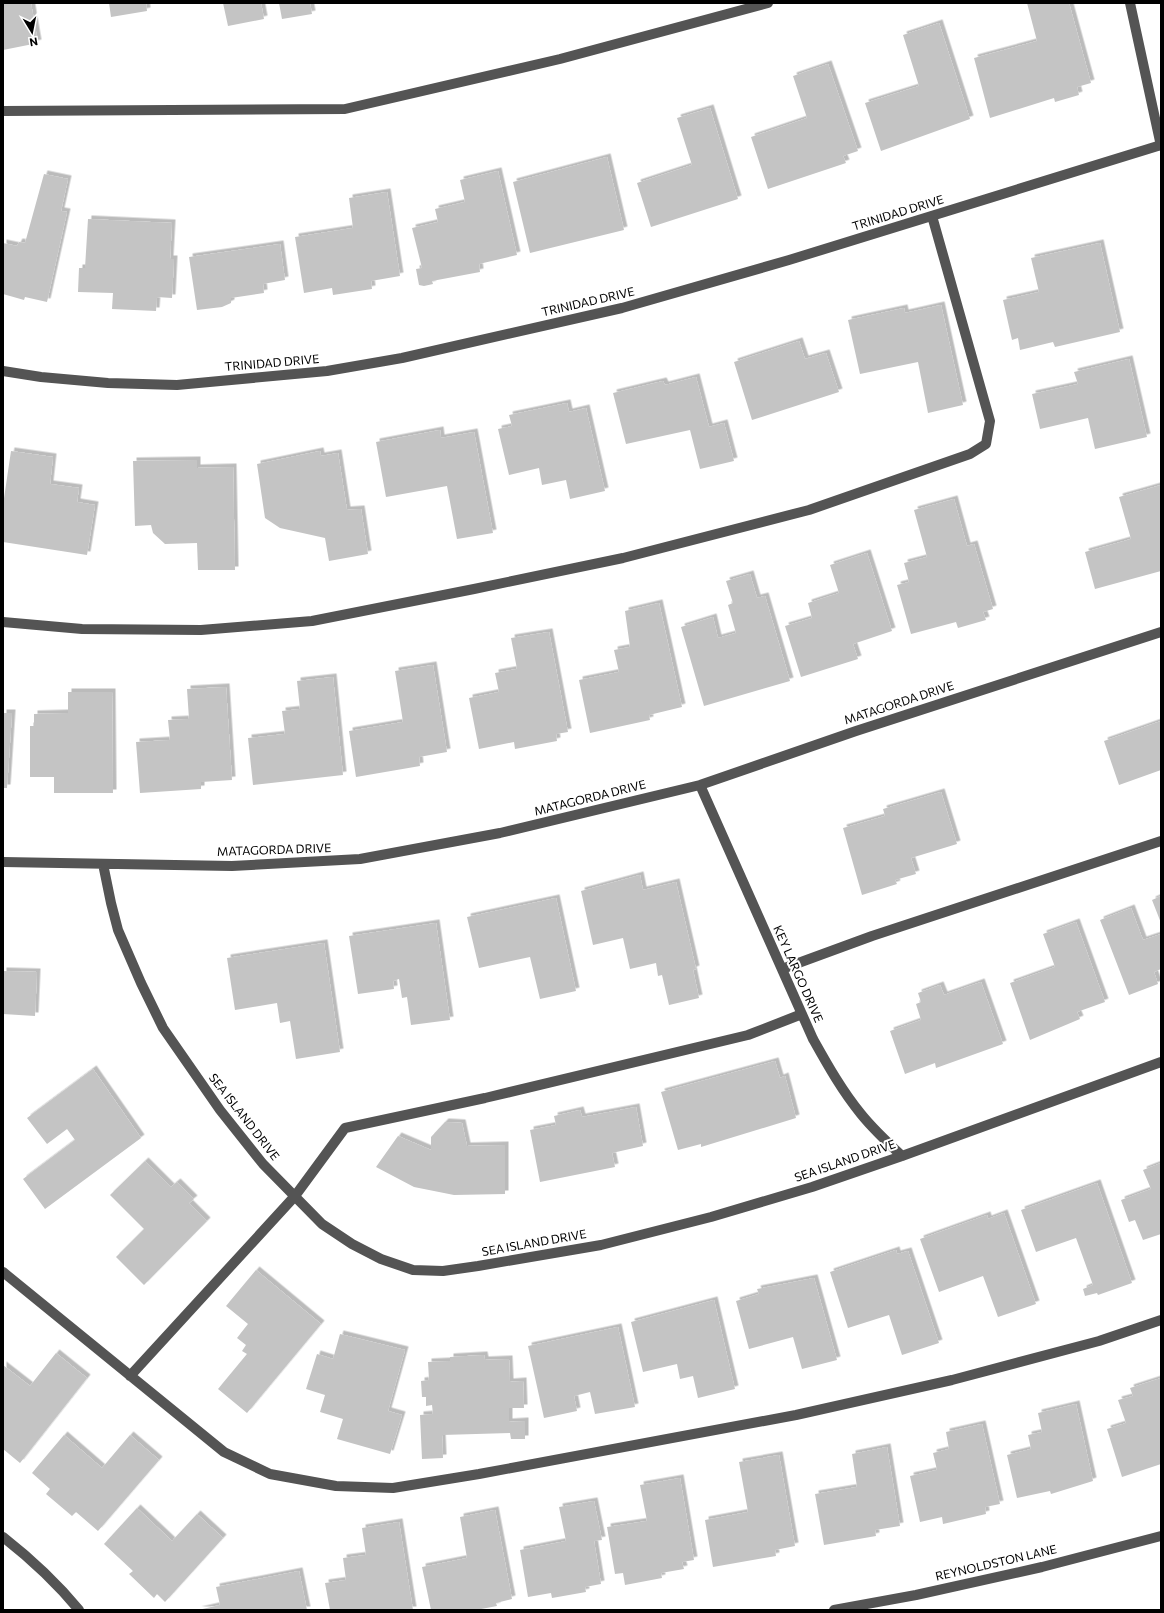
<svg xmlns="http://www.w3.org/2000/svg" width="1164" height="1613" viewBox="0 0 1164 1613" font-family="Commissioner,sans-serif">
  <defs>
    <filter id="shadow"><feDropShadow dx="3.5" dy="-3.5" stdDeviation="0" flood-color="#0004"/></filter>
  </defs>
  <rect width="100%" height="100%" fill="#fff"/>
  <path fill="#c4c4c4" filter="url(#shadow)" d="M3 3H31L38 43 3 50Z
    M109 3H146L147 11 111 17Z
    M223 3H261L264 19 228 26Z
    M279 3H310L312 14 282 19Z
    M1027 3H1069L1091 83 1077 87 1079 95 1055 102 1054 98 990 118 974 58 1037 41Z
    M939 23 970 119 881 151 865 103 919 86 903 35Z
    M828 64 858 151 843 156 846 163 768 189 751 137 807 118 793 76Z
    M710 108 738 199 651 227 637 183 692 165 677 118Z
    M607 157 624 230 530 253 513 182Z
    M498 171 517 255 479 264 480 272 432 281 433 284 424 286 419 285 416 269 422 268 412 228 438 222 435 209 465 202 460 180Z
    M44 174 68 179 61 211 67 212 47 302 25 297 24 300 3 294V243L17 246 19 242 25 243Z
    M387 192 400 276 371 281 372 289 333 295 332 288 304 293 295 237 353 228 349 198Z
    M88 219 172 223 170 259H174L172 298 157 297 156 311 112 309 113 293 78 292 79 268H85Z
    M1100 243 1120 332 1055 347 1053 342 1020 350 1018 338 1012 340 1003 300 1039 292 1031 258Z
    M280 244 285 280 263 284 264 293 231 298V303L222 307 197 310 189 257Z
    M941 305 963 405 928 413 918 362 860 374 848 320 904 308 905 313Z
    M799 341 805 359 826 353 839 392 752 420 734 362Z
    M1129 359 1147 437 1095 449 1088 418 1040 429 1032 394 1078 384 1074 372Z
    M696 377 709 427 724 423 734 461 700 469 690 430 626 444 613 393 663 381 665 385Z
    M567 403 569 412 586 408 605 491 570 499 566 480 542 485 539 468 509 475 498 429 512 426 509 415Z
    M440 430 441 438 474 432 493 533 457 539 447 486 386 497 376 442Z
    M11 451 53 457 50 484 79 488 77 502 95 505 87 555 3 542V505Z
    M320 451 321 456 338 453 347 510 361 509 368 554 329 561 325 538 280 528 265 518 257 464Z
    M197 460V468L233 467 235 570H198L197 543 165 544 153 533 151 525 135 526 133 461Z
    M1161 485V571L1095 589 1085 552 1131 539 1119 497Z
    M954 499 967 546 974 544 993 609 983 612 986 620 958 628 956 622 911 634 897 585 909 582 904 563 927 557 914 510Z
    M867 553 892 631 853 644 858 659 801 677 785 626 812 618 808 603 839 593 830 565Z
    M750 574 757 598 765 596 790 681 704 706 681 627 713 617 718 638 736 633 728 605 733 603 726 581Z
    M659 603 682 707 649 715 650 720 590 733 579 680 619 672 614 650 630 647 625 611Z
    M549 632 568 732 556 734 557 741 515 749 514 742 479 749 469 698 499 692 495 673 517 669 511 638Z
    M433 665 447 752 419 757 420 766 356 777 349 731 403 722 395 671Z
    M333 677 343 775 253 785 248 738 285 734 282 711 300 709 297 681Z
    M226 687 232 780 201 782V789L140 793 136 742 170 740 168 720 189 719 187 689Z
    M68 692H112L113 793H54V777H30V726H34V714L68 713Z
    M3 713H12L7 788H3Z
    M1161 721V770L1119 785 1104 741Z
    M941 792 957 844 911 858 916 874 895 880 897 884 862 895 843 828 885 816 883 809Z
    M640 875 643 890 676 882 696 969 693 970 699 998 669 1005 662 975 658 976 656 963 630 969 623 938 593 945 581 891Z
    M1161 896V923L1152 900Z
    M556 898 576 991 540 999 530 957 479 968 467 917Z
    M1131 908 1143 940 1161 934V969L1154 972 1158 984 1129 995 1100 920Z
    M1076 922 1105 1002 1077 1012 1080 1019 1030 1040 1010 983 1055 967 1043 934Z
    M436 923 450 1020 411 1025 407 997 402 998 399 979 393 981 394 989 358 994 349 936Z
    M324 943 340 1052 296 1059 290 1021 280 1023 277 1003 235 1010 227 958Z
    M3 971 37 972 35 1016 3 1014Z
    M981 982 1003 1044 936 1068 935 1063 905 1074 890 1031 921 1020 916 1004 921 1002 918 993 940 985 944 995Z
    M775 1061 780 1078 785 1076 796 1118 701 1147V1144L678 1150 661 1092Z
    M93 1069 141 1138 45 1209 23 1179 75 1140 67 1129 47 1144 27 1118Z
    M636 1107 643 1146 612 1153 615 1167 540 1182 530 1130 556 1125 554 1116 580 1110 582 1117Z
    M445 1122 462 1123 467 1146 505 1145V1194L454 1195 414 1187 376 1167 398 1136 431 1150V1137Z
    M145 1161 171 1187 177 1182 194 1199 189 1203 207 1221 144 1285 116 1257 144 1229 110 1195Z
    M1161 1163V1234L1143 1240 1135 1220 1129 1222 1121 1200 1151 1189 1143 1170Z
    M1097 1183 1132 1283 1098 1295 1097 1293 1085 1296 1083 1289 1093 1285 1076 1238 1036 1252 1021 1210Z
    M1004 1213 1036 1304 998 1317 983 1276 939 1292 920 1239 987 1215 988 1219Z
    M896 1250 897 1254 908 1251 939 1343 902 1355 889 1315 848 1328 830 1272Z
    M256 1270 321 1324 247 1413 218 1389 247 1354 242 1351 246 1345 237 1338 248 1324 226 1306Z
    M814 1278 837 1360 802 1369 793 1337 749 1349 736 1301 759 1294 757 1289Z
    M714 1300 735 1389 698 1398 693 1376 680 1379 677 1364 643 1372 631 1322Z
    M618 1327 635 1407 595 1414 590 1392 574 1396 577 1411 544 1418 528 1346Z
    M340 1334 405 1350 388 1411 402 1415 390 1454 337 1439 343 1419 320 1412 325 1395 306 1389 317 1354 333 1359Z
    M56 1353 87 1378 20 1463 3 1449V1365L30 1386Z
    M484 1355 485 1360 509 1359 510 1382 523 1381 524 1408H509V1422L525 1421V1439H511L510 1433 442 1435 443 1458 422 1459 420 1415 433 1414 432 1405 426 1406V1397H422L421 1381 429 1380 428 1362 450 1361V1357Z
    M1161 1378V1464L1122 1477 1107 1429 1126 1423 1118 1400 1133 1396 1130 1388Z
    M1076 1404 1093 1481 1051 1494 1050 1491 1017 1498 1007 1455 1031 1449 1028 1435 1042 1432 1038 1413Z
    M982 1424 1000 1504 985 1507 986 1514 943 1524 942 1517 920 1522 910 1476 937 1470 933 1453 949 1449 946 1432Z
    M64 1435 102 1468 130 1435 159 1460 98 1531 76 1512 72 1516 46 1494 50 1489 32 1473Z
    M887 1447 900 1526 875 1530 876 1536 824 1545 815 1494 857 1487 852 1454Z
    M779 1455 795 1546 775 1550 776 1556 713 1567 705 1520 748 1512 739 1462Z
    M680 1478 694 1560 682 1562 684 1569 661 1573 662 1578 625 1585 623 1573 615 1574 607 1527 647 1521 640 1485Z
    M594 1501 602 1540 594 1541 601 1584 585 1587 586 1592 552 1598 551 1593 528 1597 520 1550 566 1541 559 1507Z
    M137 1508 172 1541 197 1514 223 1538 165 1602 157 1594 154 1598 129 1574 133 1571 104 1544Z
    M495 1510 512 1599 496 1603 497 1606 476 1610H431L422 1567 467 1558 460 1517Z
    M399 1522 413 1610H330L325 1583 346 1580 343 1558 366 1555 362 1528Z
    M299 1571 307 1610H198L220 1605 216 1587Z"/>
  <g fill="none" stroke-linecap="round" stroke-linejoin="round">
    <path stroke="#545454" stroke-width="10" d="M1130 3 1161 146
      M3 111 345 109 560 59 768 3
      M3 371 41 377 108 383 177 385 327 371 402 358 622 308 789 260 1161 145
      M3 622 82 629 201 630 312 621 474 589 623 558 809 510 970 454 986 444 990 421 932 216
      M700 785 813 1039C827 1064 842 1091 861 1114 873 1129 888 1143 902 1156
      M3 862 232 866 360 859 500 833 700 785 856 731 1161 632
      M103 864 111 903 118 930 141 983 163 1028 220 1110 263 1164 322 1224 352 1244 381 1259 413 1270 443 1271 478 1266 601 1245 711 1217 812 1187 902 1156 1161 1062
      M782 969 872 936 1161 841
      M3 1272 224 1452 270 1474 336 1486 393 1488 479 1474 796 1415 952 1380 1099 1341 1161 1320
      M130 1376 295 1196 345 1128 485 1098 748 1035 802 1014
      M3 1537C31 1559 56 1582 79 1610
      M834 1610 916 1595 1042 1567 1161 1536"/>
  </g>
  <g text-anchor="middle" stroke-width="4" stroke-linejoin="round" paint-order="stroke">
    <g font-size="12" fill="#000" stroke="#fff">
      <text transform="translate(898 213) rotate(-17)" y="4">TRINIDAD DRIVE</text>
      <text transform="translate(588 302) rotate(-13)" y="4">TRINIDAD DRIVE</text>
      <text transform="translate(272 363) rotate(-5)" y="4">TRINIDAD DRIVE</text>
      <text transform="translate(899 703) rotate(-18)" y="4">MATAGORDA DRIVE</text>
      <text transform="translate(590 798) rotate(-14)" y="4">MATAGORDA DRIVE</text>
      <text transform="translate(274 850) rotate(-2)" y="4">MATAGORDA DRIVE</text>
      <text transform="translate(798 974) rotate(66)" y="4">KEY LARGO DRIVE</text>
      <text transform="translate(244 1117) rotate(52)" y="4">SEA ISLAND DRIVE</text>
      <text transform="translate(845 1161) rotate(-19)" y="4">SEA ISLAND DRIVE</text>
      <text transform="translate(534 1243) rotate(-10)" y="4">SEA ISLAND DRIVE</text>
      <text transform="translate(996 1563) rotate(-13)" y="4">REYNOLDSTON LANE</text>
    </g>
  </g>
  <rect width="1164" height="1613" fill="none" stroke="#000000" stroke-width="8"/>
  <g transform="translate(32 32) rotate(170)" stroke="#ffffff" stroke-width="3" paint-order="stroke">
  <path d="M0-3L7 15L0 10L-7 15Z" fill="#000000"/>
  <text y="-6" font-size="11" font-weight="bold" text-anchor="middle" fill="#000000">N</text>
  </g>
</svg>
